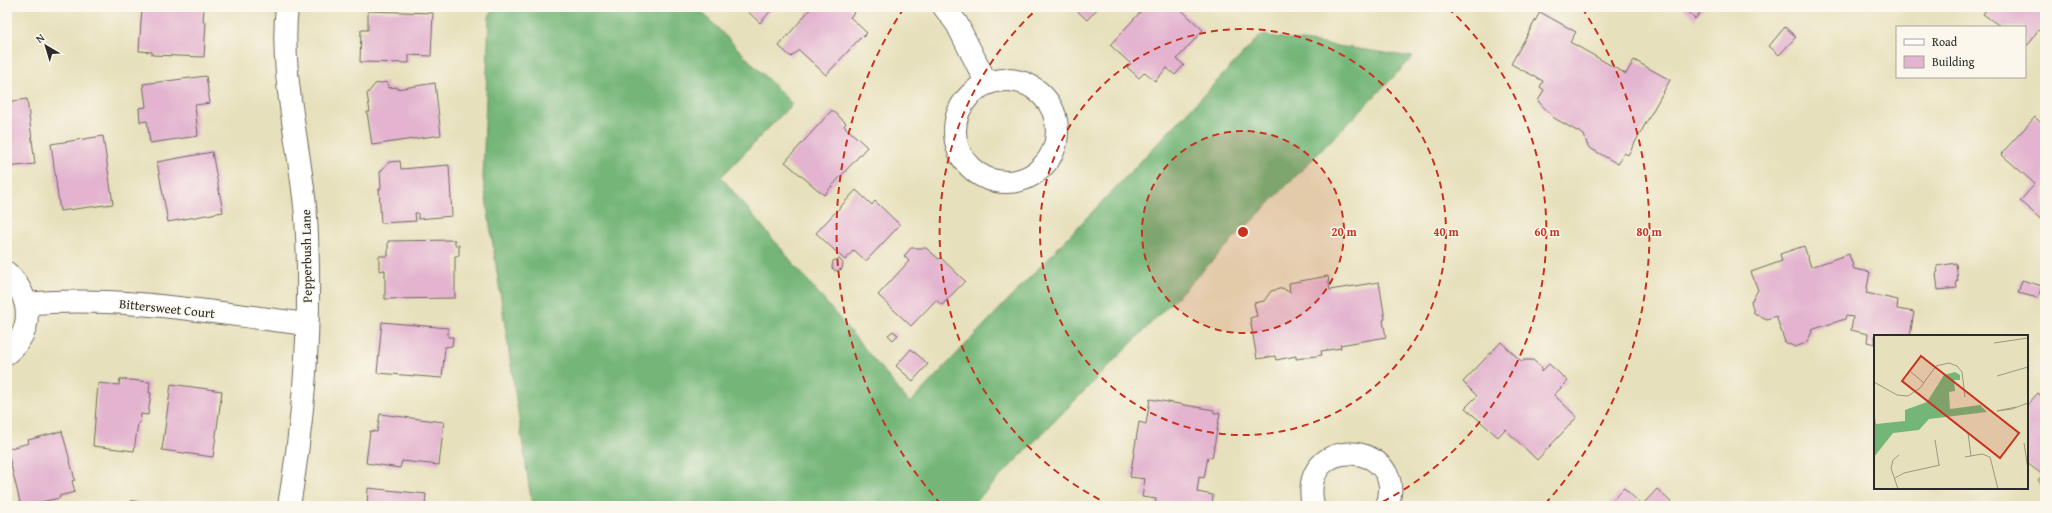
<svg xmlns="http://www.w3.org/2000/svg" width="2052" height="513" viewBox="0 0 2052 513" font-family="'Gentium Book Plus',serif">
  <rect width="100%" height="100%" fill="#fbf7ec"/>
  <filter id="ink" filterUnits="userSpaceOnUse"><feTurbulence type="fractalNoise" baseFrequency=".025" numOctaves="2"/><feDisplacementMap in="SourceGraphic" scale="8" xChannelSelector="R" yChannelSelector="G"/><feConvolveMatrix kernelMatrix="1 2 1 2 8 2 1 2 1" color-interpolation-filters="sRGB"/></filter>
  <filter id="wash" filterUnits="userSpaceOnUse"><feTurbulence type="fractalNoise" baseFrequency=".012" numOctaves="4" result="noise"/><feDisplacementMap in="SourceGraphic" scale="16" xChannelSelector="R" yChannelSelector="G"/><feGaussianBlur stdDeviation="0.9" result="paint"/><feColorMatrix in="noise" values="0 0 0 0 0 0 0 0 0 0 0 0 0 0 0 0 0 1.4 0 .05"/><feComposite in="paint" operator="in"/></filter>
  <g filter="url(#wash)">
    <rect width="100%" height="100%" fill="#e7e0bc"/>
    <path fill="#74b678" stroke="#507052" d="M494 7H697L792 104 721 177 910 403 1261 35 1413 57 971 506H532L483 178 489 17Z"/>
    <g id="blocks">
      <path fill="#e3b3cf" d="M142 7H204L203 22H206L204 57 152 55V52L139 51Z
        M743 7H774L760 23Z
        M812 7H848L854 13 850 17 867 33 863 37 862 36 826 75 799 50 791 57 779 46Z
        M1073 7H1099L1087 20Z
        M1145 7H1178L1203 30 1177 59 1184 65 1175 75 1167 68 1155 81 1145 72 1139 78 1127 67 1131 64 1110 45Z
        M1682 7H1705L1695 19Z
        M1988 7H2045V28L2042 33 2038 30 2028 45 2025 43V27H2001L1983 14Z
        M368 11 433 13 431 56 409 55V63L360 62 361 30H368Z
        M1540 12 1576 32 1570 42 1626 74 1634 60 1670 80 1628 155 1624 153 1618 164 1588 147 1584 135 1554 118 1538 101 1544 90 1540 87 1543 81 1511 64Z
        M1785 27 1796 37 1779 55 1769 46Z
        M206 76 210 103 195 105 198 136 150 143 147 121 140 122 139 108 146 107 143 84Z
        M387 82 388 88 397 87V89L435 83 441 135 372 145 367 112H370L367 94 375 84Z
        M27 99 35 164 7 167V102Z
        M832 110 846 123 844 126 867 147 824 195 785 162Z
        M2035 117 2041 123 2043 121 2045 122 2044 222 2020 201 2035 184 2001 154Z
        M103 136 113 204 60 211 51 144Z
        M212 152 223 212 168 222 157 162Z
        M400 161 401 169 449 165 452 216 418 219V213H415L416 221 381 223 379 189H381L380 172 389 162Z
        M856 190 872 205 875 201 900 225 866 261 854 250 845 260 816 233Z
        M455 240V245H459V256H455V298L385 299V270L379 271V256H388V241Z
        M1804 246 1811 267 1849 254 1854 269 1870 272 1866 293 1898 300 1897 309 1914 312 1910 336H1875V344L1867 342 1868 334 1851 330 1853 317 1846 316 1845 319 1811 330 1812 332 1806 343 1795 347 1785 342 1776 316 1767 319 1754 313 1751 302 1758 290 1751 272 1782 261 1780 254Z
        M911 248H926L939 259 941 258 965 281 942 305 936 300 911 326 878 295 909 261 904 256Z
        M839 259 843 263 842 269 836 271 832 268 833 261Z
        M1956 263 1958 281H1956L1957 288 1938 290 1936 273 1938 272 1937 266Z
        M1328 276 1330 290 1379 282 1385 319 1383 320 1386 337 1340 345 1341 348 1321 351 1322 355 1296 359V356L1276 360 1275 356 1257 359 1250 318 1257 316 1254 303 1264 301 1271 291 1283 288 1290 293 1289 283Z
        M2022 280 2042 286 2038 298 2018 293Z
        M382 322 448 328V337H453L452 346 445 347 442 378 377 373Z
        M893 331 898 335 893 340 888 335Z
        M1501 342 1522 362 1524 360H1533L1542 368 1541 372 1549 364 1568 381 1554 395 1577 417 1537 460 1505 429 1498 437 1465 408 1477 396 1463 382Z
        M911 349 928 364 913 381 896 366Z
        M120 379 150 382 149 393H151L148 415 141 414 140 423H138L134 451 93 446 98 383 119 385Z
        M171 384 222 391 213 457 162 450Z
        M2038 393 2045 400V488L2038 480 2043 475 2027 463V405Z
        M1150 399 1214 410V413H1220L1212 458 1208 457 1204 478 1199 477 1197 492 1213 495 1212 506H1155L1156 499 1142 497 1145 479 1130 477 1139 422 1146 424Z
        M380 414 444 422 439 465 402 461 400 468 366 463 370 431 377 432Z
        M62 431 75 480 72 481 75 492 59 496 60 498 21 506 7 449 29 443 28 440Z
        M368 488 426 494 425 506H367Z
        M1624 488 1642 505 1657 489 1675 506H1607Z
        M132 500 149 506H130Z"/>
    </g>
  </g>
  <g filter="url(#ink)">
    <use href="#blocks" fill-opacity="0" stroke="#6d6a5e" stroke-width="1"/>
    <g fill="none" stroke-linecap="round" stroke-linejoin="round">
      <defs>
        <path id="minor" d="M287 7C279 73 301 150 306 217 312 313 305 411 289 506
          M944 7 957 24 987 84
          M955 131a51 51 0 1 1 102 0a51 51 0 1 1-102 0Z
          M7 273C32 298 35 330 7 353
          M26 304C120 295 214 313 307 324
          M1313 506C1297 430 1410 442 1387 506"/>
      </defs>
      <use href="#minor" stroke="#6d6a5e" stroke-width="24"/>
      <use href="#minor" stroke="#fff" stroke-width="22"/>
    </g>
  </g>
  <circle cx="1243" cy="232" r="101" fill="#c8321e" fill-opacity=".12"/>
  <g fill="none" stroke="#c8321e" stroke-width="2" stroke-dasharray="7 5">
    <circle cx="1243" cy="232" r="101"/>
    <circle cx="1243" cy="232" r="203"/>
    <path d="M1110 505A304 304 0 0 1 1038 8M1448 8A304 304 0 0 1 1376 505"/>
    <path d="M941 504A406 406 0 0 1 904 8M1582 8A406 406 0 0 1 1545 504"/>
  </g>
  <g text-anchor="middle" stroke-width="3" stroke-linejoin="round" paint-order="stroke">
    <g font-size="13" fill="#2b2b2b" stroke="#fbf7ec">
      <text transform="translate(306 256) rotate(-91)" y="5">Pepperbush Lane</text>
      <text transform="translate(167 308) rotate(6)" y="5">Bittersweet Court</text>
    </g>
  </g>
  <g transform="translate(1874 335)">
    <rect width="154" height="154" fill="#e7e0bc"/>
    <path d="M81 37 86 40V45H80L81 56 75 57 76 74 106 70 113 77 55 84 45 95 19 98 0 122V75L2 89 31 86V75L53 67 70 40Z" fill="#74b678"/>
    <path fill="none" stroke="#9c9882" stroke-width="1" d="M120 8 154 3M37 37 50 48M123 41 154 32M0 47 23 60 34 61 46 53 62 31 75 28 83 31 88 37 91 62M142 72 123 76 138 74 154 68M94 98 97 121M61 105 65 130M150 108 154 134M91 122 108 119 116 122 124 154M21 143 30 138 66 130M24 154 17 133 19 125 25 120"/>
    <path fill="#c8321e" fill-opacity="0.15" stroke="#c8321e" stroke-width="2" d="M47 21 145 98 126 123 28 46Z"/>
    <rect width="154" height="154" fill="none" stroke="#2b2b2b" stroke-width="2"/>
  </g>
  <circle cx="1243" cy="232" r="6" fill="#c8321e" stroke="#fbf7ec" stroke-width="2"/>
  <g font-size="12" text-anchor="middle" font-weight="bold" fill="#c8321e" stroke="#fbf7ec" stroke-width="3" stroke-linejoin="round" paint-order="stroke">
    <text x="1344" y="236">20 m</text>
    <text x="1446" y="236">40 m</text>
    <text x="1547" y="236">60 m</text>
    <text x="1649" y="236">80 m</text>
  </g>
  <rect width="2052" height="513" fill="none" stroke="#fbf7ec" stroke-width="24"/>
  <rect x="1896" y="26" width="130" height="52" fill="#fbf7ec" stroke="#a8a59f"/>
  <rect x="1904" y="39" width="20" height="6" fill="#ffffff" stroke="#a8a59f"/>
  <text x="1932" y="46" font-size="12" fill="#2b2b2b">Road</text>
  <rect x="1904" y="56" width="20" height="12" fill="#e3b3cf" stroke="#a8a59f"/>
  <text x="1932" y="66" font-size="12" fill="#2b2b2b">Building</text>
  <g transform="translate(46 46) rotate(322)" stroke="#fbf7ec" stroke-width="3" paint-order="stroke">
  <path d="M0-3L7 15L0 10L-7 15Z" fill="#2b2b2b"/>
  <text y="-6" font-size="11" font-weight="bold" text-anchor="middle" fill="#2b2b2b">N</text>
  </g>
</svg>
